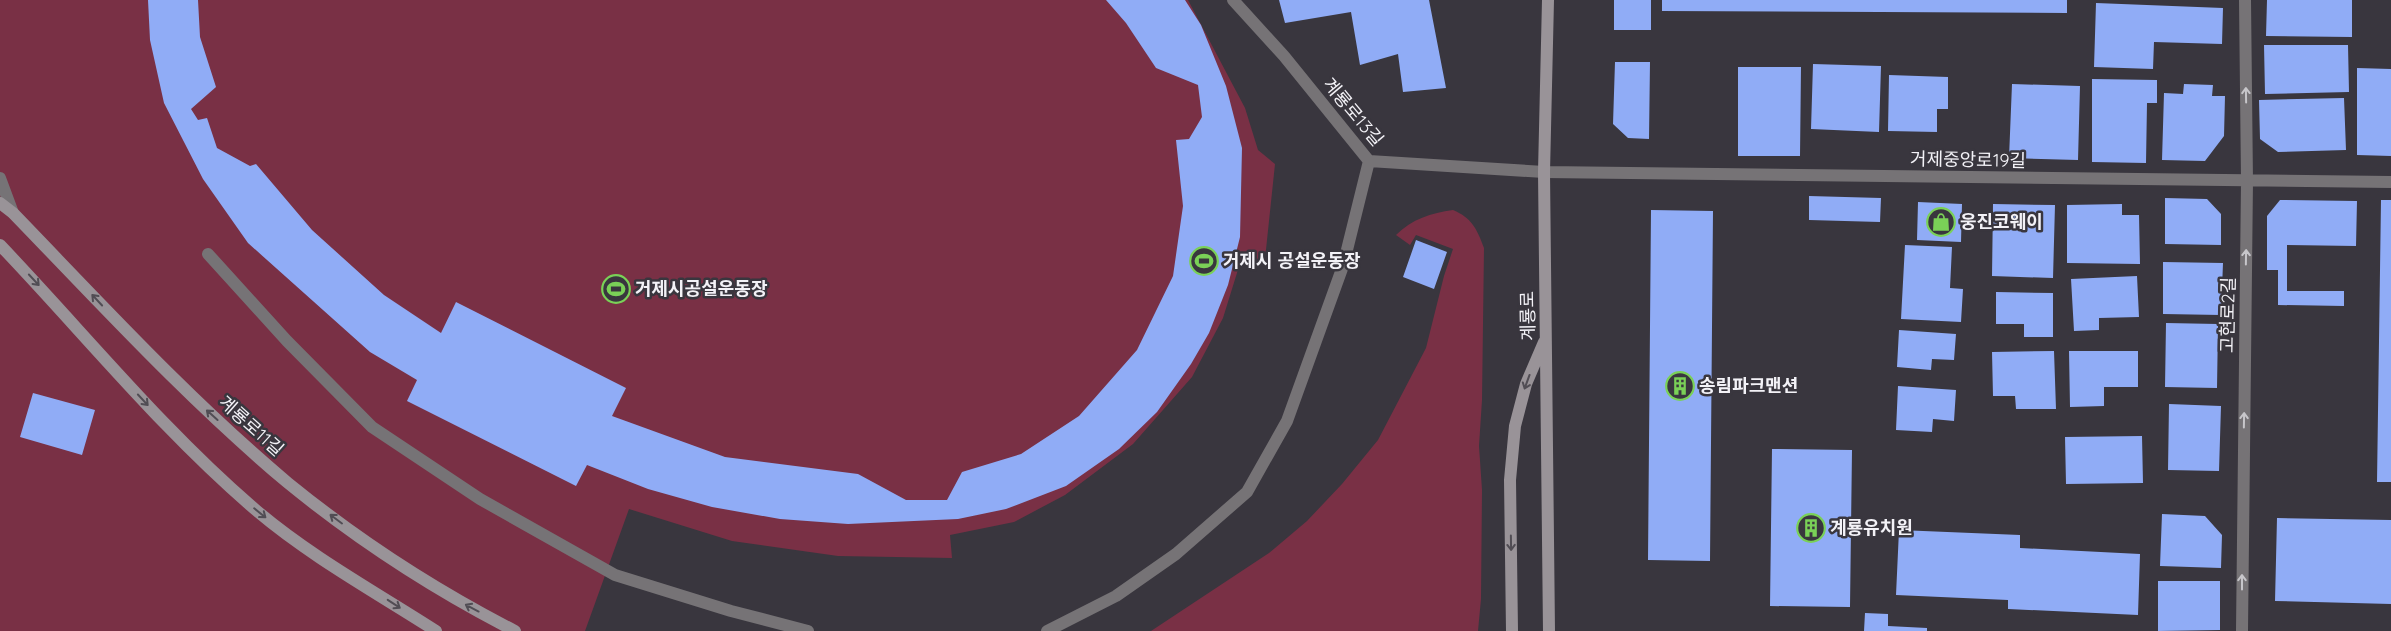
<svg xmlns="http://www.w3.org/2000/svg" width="2391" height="631" viewBox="0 0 2391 631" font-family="Quicksand,'Noto Sans KR',sans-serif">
  <rect width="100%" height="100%" fill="#39363e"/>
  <path fill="#793045" d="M0 0H1188L1245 108 1258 150 1275 164 1265 259 1241 260 1223 318 1192 377 1133 444 1065 495 1014 522 950 535 952 558 838 556 732 541 629 509 585 631H0Z
    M1453 210C1472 218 1477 229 1484 248L1482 400 1479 446 1482 490 1481 599 1478 631H1151L1269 553 1307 521 1342 484 1378 440 1426 348 1444 276 1453 249 1416 235 1410 245 1396 235C1412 219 1431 213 1453 210Z"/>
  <path fill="#90acf6" d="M148 0H198L200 37 216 87 191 109 198 120 207 118 217 148 250 166 256 164 312 230 384 295 441 333 456 302 626 388 612 416 725 457 858 474 906 500H947L962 472 1021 454 1079 416 1137 350 1173 276 1183 206 1176 140 1189 139 1202 117 1198 85 1156 68 1126 23 1106 0H1185L1201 25 1226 86 1242 148 1240 237 1228 285 1209 333 1191 364 1157 412 1119 449 1066 486 1006 509 958 519 848 524 780 519 712 507 648 489 587 465 576 486 407 401 417 380 370 352 248 243 203 179 164 103 150 40Z
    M1279 0H1429L1446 88 1403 92 1398 54 1360 65 1351 12 1285 23Z
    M1614 0H1651V30H1614Z
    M1662 0H2067V13L1662 11Z
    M2267 0H2352V37L2266 36Z
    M2096 3 2223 8 2222 44 2154 42 2153 69 2094 67Z
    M2264 45H2348L2349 92 2265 94Z
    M1615 62H1650L1649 139 1628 138 1613 124Z
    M1813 64 1881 66 1879 132 1811 129Z
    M1738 67H1801L1800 156H1738Z
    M2357 68 2391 69V156L2357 155Z
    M1889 75 1948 77V109H1937V132L1888 131Z
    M2092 79 2157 80V103H2147L2146 163 2092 162Z
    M2012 84 2080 86 2078 160 2009 158Z
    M2184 84 2213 85 2212 96H2225L2224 136 2205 161 2162 160 2164 93 2183 94Z
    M2344 98 2346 150 2278 152 2260 139 2259 100Z
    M1809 196 1881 198 1880 222 1809 220Z
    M2165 198 2207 199 2221 214V245L2165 244Z
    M2280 200 2357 201 2356 246 2287 245V291H2344V306L2278 305V270H2267V216Z
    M2381 200H2391V482H2377Z
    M1918 202 1962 204 1961 242 1917 240Z
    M1993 204 2055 205 2053 278 1992 276Z
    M2122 204V215H2139L2140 264 2067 263V205Z
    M1651 210 1713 211 1710 561 1648 560Z
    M1416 240 1447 252 1434 289 1403 277Z
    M1905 245 1952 247 1950 288 1963 289 1961 322 1901 319Z
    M2163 262 2223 263 2221 315 2163 314Z
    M2137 276 2139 317 2099 318V330L2074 331 2071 279Z
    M1996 292 2053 293V337H2024V324H1996Z
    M2166 323 2218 324 2217 388 2165 387Z
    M1899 330 1956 334 1954 360 1932 359 1931 370 1897 367Z
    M2054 351 2056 409H2016L2015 396H1993L1992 352Z
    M2069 351H2138V387H2104V406L2070 407Z
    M1898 386 1956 390 1954 421 1933 419 1932 432 1896 430Z
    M33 393 95 410 82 455 20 437Z
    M2169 404 2221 406 2219 471 2168 470Z
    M2142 436 2143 483 2066 484 2065 437Z
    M1772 449 1852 450 1850 607 1770 606Z
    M2162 514 2205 516 2222 535 2221 568 2160 566Z
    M2277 518 2391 520V604L2275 601Z
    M1899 530 2020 535V548L2140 554 2138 615 2008 609V600L1896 595Z
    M2158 581H2220V630L2158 631Z
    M1865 613 1888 614V626L1927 628V631H1864Z"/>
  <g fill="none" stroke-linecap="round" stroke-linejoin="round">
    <path stroke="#767376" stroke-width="12" d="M0 178 13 213
      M208 254 287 341 372 427 480 499 615 575 731 611 808 631"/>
    <path stroke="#767376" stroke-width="12" d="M1233 0 1284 56 1369 161 1544 172 2391 182
      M1047 631 1116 596 1176 554 1247 492 1287 421 1343 266 1369 161
      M2242 631 2247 181 2245 0"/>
    <path stroke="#999398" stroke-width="12" d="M1548 0 1544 172 1549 631
      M0 203 13 213C102 305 189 400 288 483 358 540 435 590 515 631
      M0 245C85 334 163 431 257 511 310 556 377 593 436 631
      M1512 631 1510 480 1515 426 1526 384 1544 342"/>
  </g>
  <defs><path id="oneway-shaft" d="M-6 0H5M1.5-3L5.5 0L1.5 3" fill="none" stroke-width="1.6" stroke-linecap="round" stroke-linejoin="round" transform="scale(1.25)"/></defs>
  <g stroke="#c7c6ca">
    <use href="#oneway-shaft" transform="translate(2246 95) rotate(-91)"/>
    <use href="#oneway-shaft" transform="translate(2246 257) rotate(-89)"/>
    <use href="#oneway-shaft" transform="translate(2244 420) rotate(-89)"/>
    <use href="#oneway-shaft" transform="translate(2242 582) rotate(-90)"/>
  </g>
  <g stroke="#514d54">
    <use href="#oneway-shaft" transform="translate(34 280) rotate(47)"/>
    <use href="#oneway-shaft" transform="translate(97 300) rotate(-133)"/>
    <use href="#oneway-shaft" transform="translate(1527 382) rotate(110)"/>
    <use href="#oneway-shaft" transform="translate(143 400) rotate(47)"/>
    <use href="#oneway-shaft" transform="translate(212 415) rotate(-138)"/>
    <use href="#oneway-shaft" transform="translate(260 513) rotate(39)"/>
    <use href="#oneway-shaft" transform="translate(336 519) rotate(-143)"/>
    <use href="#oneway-shaft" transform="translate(1511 543) rotate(89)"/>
    <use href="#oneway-shaft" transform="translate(394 604) rotate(33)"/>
    <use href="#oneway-shaft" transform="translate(472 608) rotate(-152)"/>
  </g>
  <defs>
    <symbol id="shop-ring" viewBox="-11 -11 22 22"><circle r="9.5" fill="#39363e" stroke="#7ad157" stroke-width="1.5"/><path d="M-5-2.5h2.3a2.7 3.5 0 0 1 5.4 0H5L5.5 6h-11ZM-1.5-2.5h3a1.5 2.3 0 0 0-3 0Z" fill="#7ad157"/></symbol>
    <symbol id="stadium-ring" viewBox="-11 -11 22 22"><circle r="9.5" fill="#39363e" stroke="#7ad157" stroke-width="1.5"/><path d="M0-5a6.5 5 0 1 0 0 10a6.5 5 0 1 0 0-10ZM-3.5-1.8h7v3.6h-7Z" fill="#7ad157"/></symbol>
    <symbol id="building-ring" viewBox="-11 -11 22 22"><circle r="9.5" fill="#39363e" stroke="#7ad157" stroke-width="1.5"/><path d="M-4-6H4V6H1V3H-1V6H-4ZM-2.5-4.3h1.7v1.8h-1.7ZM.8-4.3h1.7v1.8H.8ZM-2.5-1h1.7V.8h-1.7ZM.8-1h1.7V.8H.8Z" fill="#7ad157"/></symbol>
  </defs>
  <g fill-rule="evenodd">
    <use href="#shop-ring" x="1925" y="206" width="32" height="32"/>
    <use href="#stadium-ring" x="1188" y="245" width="32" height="32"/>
    <use href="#stadium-ring" x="600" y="273" width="32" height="32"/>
    <use href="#building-ring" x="1664" y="370" width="32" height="32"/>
    <use href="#building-ring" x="1795" y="512" width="32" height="32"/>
  </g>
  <g text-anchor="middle" stroke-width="5" stroke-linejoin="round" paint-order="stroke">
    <g font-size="18" fill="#f3f2f7" stroke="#39363e">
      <text transform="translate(1353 112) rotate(50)" y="6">계룡로13길</text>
      <text transform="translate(1968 160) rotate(1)" y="6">거제중앙로19길</text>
      <text transform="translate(2228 315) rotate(-89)" y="6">고현로2길</text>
      <text transform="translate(1528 316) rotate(-91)" y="6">계룡로</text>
      <text transform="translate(251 426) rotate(42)" y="6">계룡로11길</text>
    </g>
    <g font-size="18" font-weight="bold" fill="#f3f2f7" stroke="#39363e" text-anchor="start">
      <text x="1960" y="228">웅진코웨이</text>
      <text x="1223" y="267">거제시 공설운동장</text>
      <text x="635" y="295">거제시공설운동장</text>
      <text x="1699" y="392">송림파크맨션</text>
      <text x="1830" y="534">계룡유치원</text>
    </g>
  </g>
</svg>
